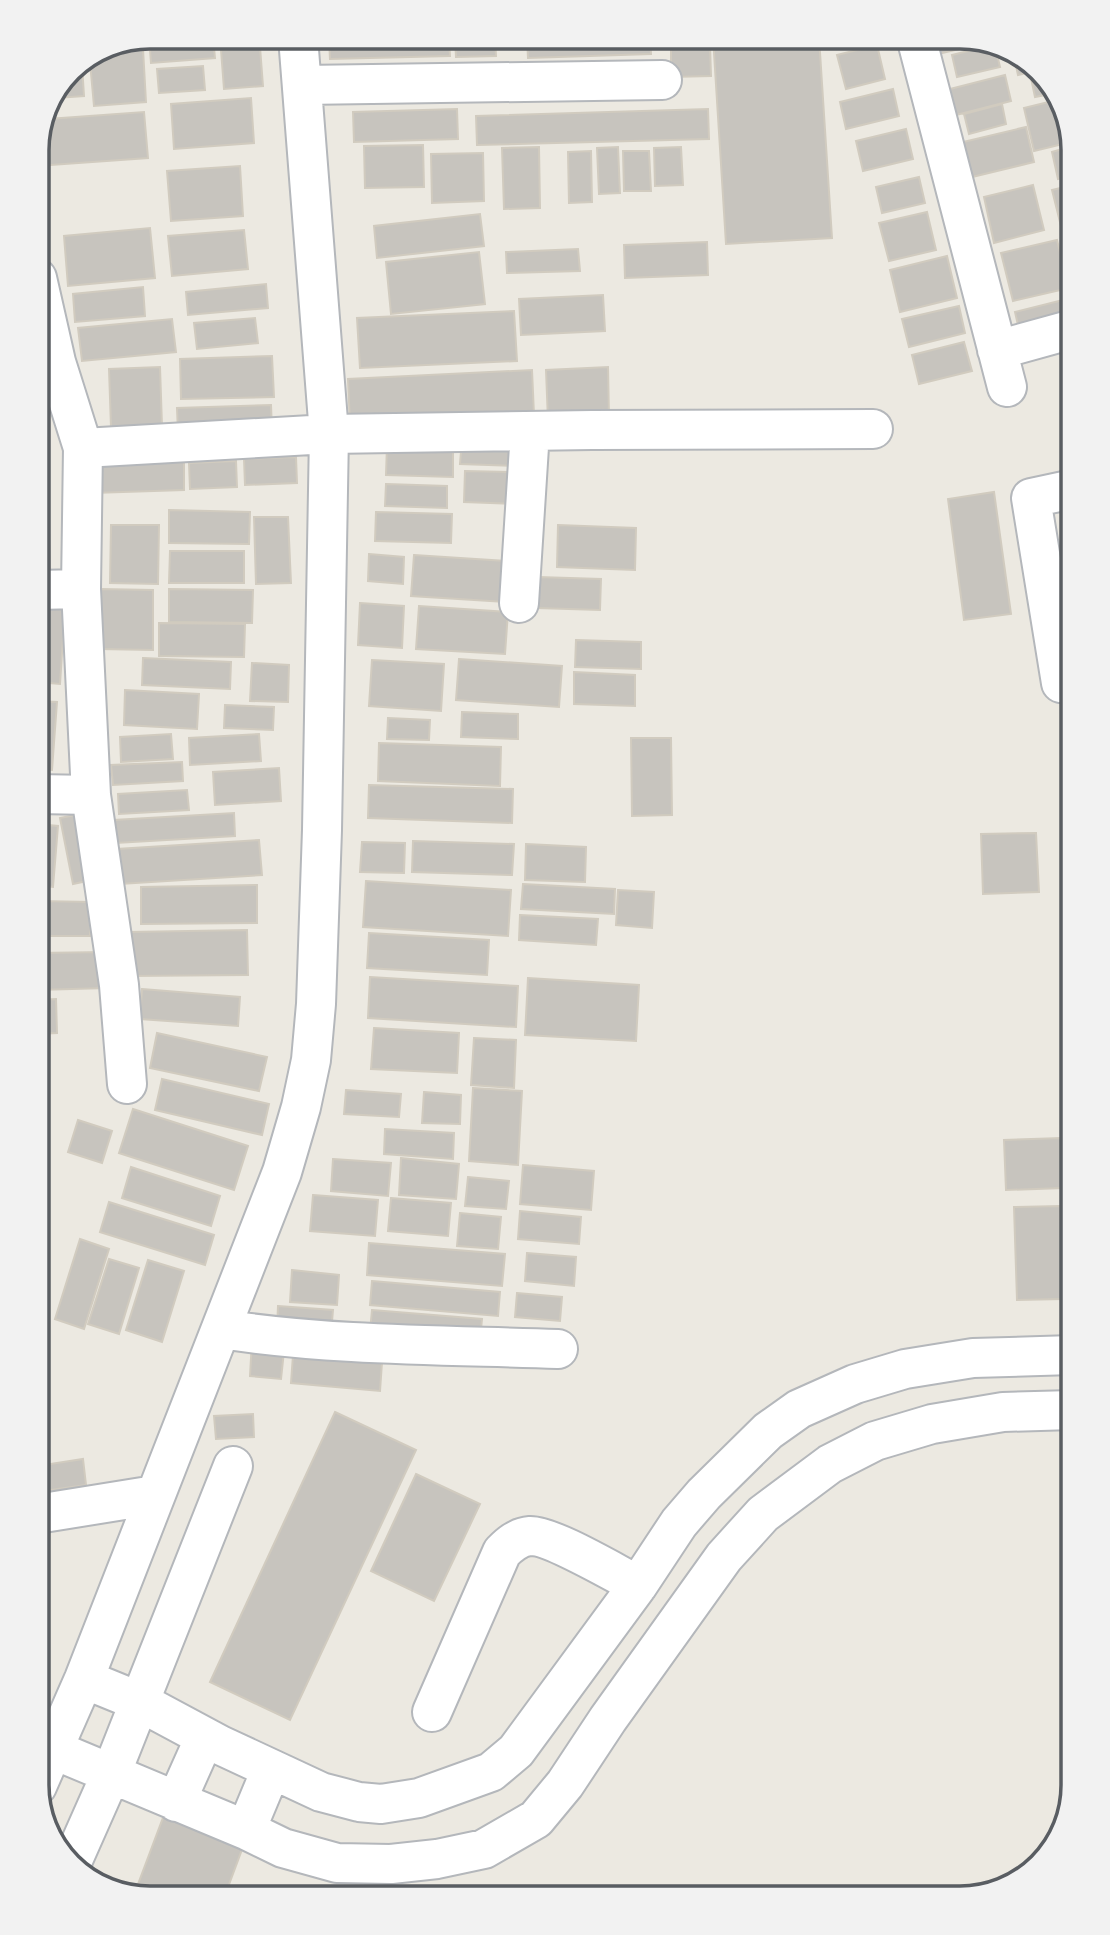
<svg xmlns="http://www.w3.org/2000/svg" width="1110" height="1935" viewBox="0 0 1110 1935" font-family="'Exo 2',sans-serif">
  <rect width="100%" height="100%" fill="#ece9e1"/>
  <path fill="#c7c4be" stroke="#d1cbbf" stroke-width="2" d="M149 37H213L215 58 151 63Z
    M329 37H449L450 56 330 59Z
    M455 37H495L496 56 456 57Z
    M527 37H650L651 54 528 58Z
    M713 37H819L832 238 726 244Z
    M934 37H968L984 43 938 54Z
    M710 45 711 76 671 77V47Z
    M877 45 885 79 846 89 837 55Z
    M992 45 995 46 1000 67 957 77 952 55Z
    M260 47 263 86 224 89 221 50Z
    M143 49 146 102 94 106 90 62 116 51Z
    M1013 52 1023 56 1036 71 1018 75Z
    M82 65 84 96 57 98 70 70Z
    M203 66 205 90 159 93 157 69Z
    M1005 75 1011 101 956 115 950 89Z
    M1040 76 1055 93 1035 97 1031 78Z
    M893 89 899 116 846 129 840 102Z
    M251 98 254 143 174 149 171 104Z
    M1061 99 1071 142 1034 151 1024 108Z
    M1002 104 1006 124 969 134 964 114Z
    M457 109 458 139 354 142 353 112Z
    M708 109 709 139 477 145 476 116Z
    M144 112 148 158 37 166V143L48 119Z
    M1026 127 1034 162 968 178 959 143Z
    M906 129 913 159 863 171 856 141Z
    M423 145 424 187 365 188 364 146Z
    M1072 146 1073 175 1058 179 1052 152Z
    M539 147 540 208 504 209 502 148Z
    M618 147 620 193 599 194 597 148Z
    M681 147 683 185 655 186 654 148Z
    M591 151 592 202 569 203 568 152Z
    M623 151H649L651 191H624Z
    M483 153 484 201 432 203 431 154Z
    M240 166 243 216 171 221 167 171Z
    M919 177 925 203 882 213 876 187Z
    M1033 185 1044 230 994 243 984 197Z
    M1073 185V223L1061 226 1052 190Z
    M927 212 936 250 889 261 879 223Z
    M480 214 484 246 377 258 374 226Z
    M150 228 155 278 68 286 64 236Z
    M244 230 248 269 172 276 168 236Z
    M1073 235V286L1061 238Z
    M1057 240 1069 288 1013 301 1001 253Z
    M707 242 708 275 625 278 624 245Z
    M578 249 580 271 507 273 506 252Z
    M479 252 485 304 391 314 386 262Z
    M947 256 957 298 900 312 890 270Z
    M266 284 268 308 188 315 186 292Z
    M143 287 145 316 75 322 73 294Z
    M603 295 605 331 521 335 519 299Z
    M1067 299 1072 322 1020 334 1015 312Z
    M959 306 965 333 909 347 902 319Z
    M514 311 517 361 360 368 357 318Z
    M255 318 258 343 197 349 194 323Z
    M172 319 176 352 82 361 78 328Z
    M964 342 972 371 919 384 912 355Z
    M272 356 274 397 181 399 180 359Z
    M160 367 162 426 111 427 109 369Z
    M608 367 609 418 548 421 546 370Z
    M37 370 40 404H37Z
    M532 370 534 415 350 424 348 379Z
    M271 405 272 430 178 433 177 408Z
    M462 439 517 440 516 466 460 464Z
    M387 445 453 446V477L386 475Z
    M1073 450V482H1070L1064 452Z
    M296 457 297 483 245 485 244 459Z
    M236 461 237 487 190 489 189 463Z
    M184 462V490L93 493 92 465Z
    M465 471 516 472 515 504 464 502Z
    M386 484 447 486V508L385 506Z
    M994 492 1011 614 964 620 948 499Z
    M1073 495V530H1072L1066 497Z
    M169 510 250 512 249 544 169 543Z
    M376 512 452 514 451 543 375 541Z
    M254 517H288L291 583 256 584Z
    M111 525H159L158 584 110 583Z
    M558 525 636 528 635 570 557 567Z
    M49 532 50 571H37V533Z
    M170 551H244V583H169Z
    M369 554 404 557 403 584 368 581Z
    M414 555 506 561 505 602 411 596Z
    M538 577 601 579 600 610 537 608Z
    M100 589 153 590V650L99 649Z
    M169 589 253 590 252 623 169 622Z
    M360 603 404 606 402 648 358 645Z
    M419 606 508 612 505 654 416 649Z
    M37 607 65 608 60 684 37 682Z
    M159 623 245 624 244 657 159 656Z
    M576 640 641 642V669L575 667Z
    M143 658 231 662 230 689 142 685Z
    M459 659 562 666 559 707 456 700Z
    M372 660 444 664 441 711 369 706Z
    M252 663 289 665 288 702 250 701Z
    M574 672 635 675V706L574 704Z
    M125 690 199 694 197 729 124 725Z
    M37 701 57 702 52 770 37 769Z
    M225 705 274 707 273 730 224 728Z
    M462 712 518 714V739L461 737Z
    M388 718 430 720 429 740 387 739Z
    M171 734 173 759 121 762 120 737Z
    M259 734 261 761 190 765 189 738Z
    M631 738H671L672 815 632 816Z
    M379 743 501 747 500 786 378 781Z
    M182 762 183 781 113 785 111 765Z
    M279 768 281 801 215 805 213 772Z
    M369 785 513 789 512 823 368 818Z
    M187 790 189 810 119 814 118 794Z
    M234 813 235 836 116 843 114 820Z
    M80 814 92 880 73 884 60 818Z
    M37 824 58 826 53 887 37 885Z
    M1036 833 1039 892 983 894 981 834Z
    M259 840 262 875 120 884 117 849Z
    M413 841 514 844 512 875 412 872Z
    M362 842 405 843 404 873 360 872Z
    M526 844 586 847 585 882 525 880Z
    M366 881 511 890 508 936 363 927Z
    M523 884 615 889 614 914 521 909Z
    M257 885V923L141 924V887Z
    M618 890 654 892 652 928 616 925Z
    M37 901 91 902 90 936H37Z
    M520 915 598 919 596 945 519 940Z
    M247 930 248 975 130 976 129 932Z
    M369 933 489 940 487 975 367 968Z
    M106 952 107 988 37 990V953Z
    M370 977 518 986 516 1027 368 1018Z
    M528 978 639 985 636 1041 525 1035Z
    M142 989 240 997 238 1026 140 1019Z
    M56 999 57 1033 37 1034V1000Z
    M374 1028 459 1033 457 1073 371 1069Z
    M157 1033 267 1057 259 1091 150 1068Z
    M474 1038 516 1040 514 1088 471 1085Z
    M162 1079 269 1104 262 1135 155 1110Z
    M473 1088 522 1091 518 1165 469 1161Z
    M346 1090 401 1094 399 1117 344 1114Z
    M424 1092 461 1095 460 1124 422 1123Z
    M133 1109 248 1146 234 1190 119 1153Z
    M78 1120 112 1131 102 1163 68 1152Z
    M385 1129 454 1133 453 1159 384 1154Z
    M1061 1138 1063 1188 1006 1190 1004 1140Z
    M401 1158 459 1164 456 1199 399 1195Z
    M333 1159 391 1163 388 1196 331 1191Z
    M523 1165 594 1171 591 1210 520 1204Z
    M131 1167 220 1196 211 1226 122 1198Z
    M468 1177 509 1181 506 1209 465 1206Z
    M313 1195 378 1200 375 1236 310 1231Z
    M391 1198 451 1203 448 1236 388 1231Z
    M109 1202 214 1235 205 1265 100 1232Z
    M1060 1206 1063 1299 1017 1300 1014 1207Z
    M520 1211 581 1217 579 1244 518 1239Z
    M460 1213 501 1217 498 1249 457 1246Z
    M80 1239 109 1249 84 1329 55 1319Z
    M369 1243 505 1254 502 1286 367 1275Z
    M527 1253 576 1257 574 1286 525 1281Z
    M109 1259 139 1268 119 1334 88 1324Z
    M148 1260 184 1271 162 1342 126 1330Z
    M292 1270 339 1275 337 1305 290 1302Z
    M372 1281 500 1292 498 1316 370 1305Z
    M517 1293 562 1297 560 1321 515 1317Z
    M278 1306 333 1310 331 1333 277 1329Z
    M372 1310 482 1319 480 1340 370 1331Z
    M252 1340 285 1342 281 1379 250 1376Z
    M294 1341 383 1348 380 1391 291 1383Z
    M335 1412 416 1450 290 1720 210 1682Z
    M253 1414 254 1437 216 1439 214 1416Z
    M83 1459 86 1485 37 1492V1466Z
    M416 1474 480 1504 434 1601 371 1571Z
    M164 1815 244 1844 224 1898H143L134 1895Z"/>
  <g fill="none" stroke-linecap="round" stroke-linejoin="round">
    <defs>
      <path id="minor" d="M916 37 1007 387
        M303 85 662 80
        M37 278 56 362 83 448 81 589 91 795 119 985 127 1084
        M997 350 1073 329
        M83 448 329 434 592 430 873 429
        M37 590 81 589
        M519 603 530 431
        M1061 683 1031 498 1073 489
        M37 794 91 795
        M221 1329C332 1346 446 1345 558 1349
        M37 1514 155 1495
        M84 1679 138 1701 220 1745 321 1792 359 1802 381 1804 419 1798 491 1772 516 1751 638 1585 679 1523 704 1494 768 1431 799 1409 855 1384 905 1369 973 1358 1073 1355
        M432 1712 502 1552C510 1544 518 1537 530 1536 551 1535 616 1574 638 1585
        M52 1749 246 1830 283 1848 337 1863 391 1864 437 1859 484 1849 536 1819 565 1784 608 1719 724 1557 763 1514 830 1464 875 1441 932 1424 1003 1412 1073 1410
        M37 1786 84 1679 282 1172 301 1107 311 1060 316 1004 322 830 329 434 298 37
        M176 1802 205 1737
        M246 1830 271 1770
        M72 1862 111 1774 233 1466"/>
    </defs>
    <use href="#minor" stroke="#b4b7bb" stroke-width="42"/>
    <use href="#minor" stroke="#fff" stroke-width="38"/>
  </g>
  <path d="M0 0H1110V1935H0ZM150 49H960A101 101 0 0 1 1061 150V1785A101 101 0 0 1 960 1886H150A101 101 0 0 1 49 1785V150A101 101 0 0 1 150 49Z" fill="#f2f2f2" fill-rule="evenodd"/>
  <path fill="none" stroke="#595d62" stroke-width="3.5" d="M150 49H960A101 101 0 0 1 1061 150V1785A101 101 0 0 1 960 1886H150A101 101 0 0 1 49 1785V150A101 101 0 0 1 150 49Z"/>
</svg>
